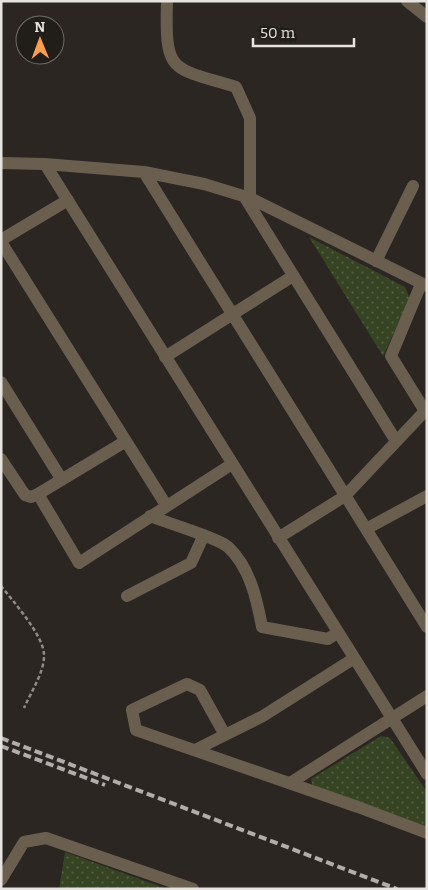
<svg xmlns="http://www.w3.org/2000/svg" width="428" height="890" viewBox="0 0 428 890" font-family="Bitter,serif">
  <defs>
    <pattern id="park-dots" width="8" height="8" patternUnits="userSpaceOnUse" patternTransform="scale(1.25)"><rect width="8" height="8" fill="#364424"/><path d="M2 2h.1M6 6h.1" fill="none" stroke="#535f44" stroke-width="1.8" stroke-linecap="round"/></pattern>
  </defs>
  <rect width="100%" height="100%" fill="#2b2622"/>
  <path fill="url(#park-dots)" d="M309 237 405 287 410 299 383 356Z
    M381 736 390 738 427 792V832L313 789 311 779Z
    M65 852 167 889H59Z"/>
  <g fill="none" stroke-linecap="round" stroke-linejoin="round">
    <path stroke="#8f8b87" stroke-width="2.5" stroke-dasharray="4 2.5" stroke-linecap="butt" d="M1 586C13 601 43 635 44 654 45 671 31 692 24 708"/>
    <path stroke="#6a5e4f" stroke-width="12" d="M167 1C165 74 170 67 236 87L250 118V198
      M407 1 427 17
      M1 163 45 164 144 172 204 184 250 198 427 286
      M45 164 427 774
      M144 172 427 627
      M244 196 396 441
      M1 240 68 200
      M1 242 166 505
      M376 261 413 186
      M165 357 293 276
      M1 382 62 480
      M126 441 38 494 79 563 232 464
      M1 459 25 495 31 497 38 494
      M150 516C165 522 218 538 228 547 250 567 257 600 262 627L328 639 337 633
      M366 529 427 496
      M278 538 345 496 425 411 391 356 421 284
      M127 596 191 563 203 537
      M225 735 200 690 187 684 132 710 136 730 358 807 427 833
      M195 750 263 716 353 659
      M290 783 427 696
      M1 880 24 842 46 838 193 889"/>
    <path stroke="#b1adaa" stroke-width="4" stroke-dasharray="8 4" stroke-linecap="butt" d="M1 738 397 889
      M1 746 105 785"/>
  </g>
  <rect width="428" height="890" fill="none" stroke="#e6e3e0" stroke-width="5"/>
  <g transform="translate(40 40) rotate(359)"><circle r="24" fill="#211d19" stroke="#706c69"/>
  <path d="M0-4L9 19L0 12L-9 19Z" fill="#fa9f4e"/>
  <text y="-8" font-size="14" font-weight="bold" text-anchor="middle" fill="#e6e3e0">N</text>
  </g>
  <path d="M253 38v8h101v-8" fill="none" stroke="#e6e3e0" stroke-width="2.5"/>
  <text x="260" y="38" font-size="15" fill="#e6e3e0" stroke="#211d19" stroke-width="4" paint-order="stroke">50 m</text>
</svg>
